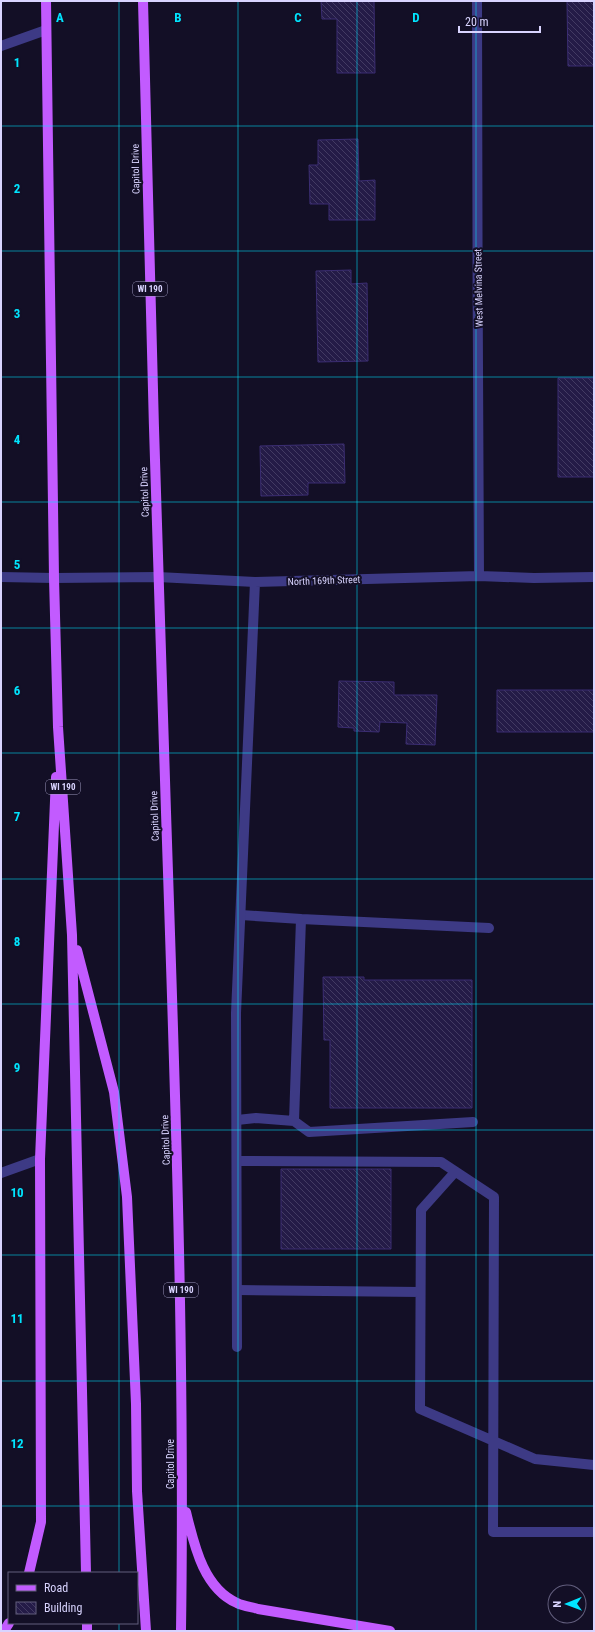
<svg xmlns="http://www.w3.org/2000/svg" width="595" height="1632" viewBox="0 0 595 1632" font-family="'Roboto Condensed',sans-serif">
  <defs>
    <pattern id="building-back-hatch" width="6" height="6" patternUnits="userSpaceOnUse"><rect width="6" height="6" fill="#241b47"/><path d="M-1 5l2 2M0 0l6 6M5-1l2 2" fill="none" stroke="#433b63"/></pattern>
  </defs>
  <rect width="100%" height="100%" fill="#130f26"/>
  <path fill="url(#building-back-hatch)" stroke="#3b2d73" d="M321 1H374L375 73H337V19H322Z
    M567 1H594V66H568Z
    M358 139 359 181 375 180V220H329V204H310L309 165H318V140Z
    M351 270V284L367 283 368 361 318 362 316 271Z
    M558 378H594V477H558Z
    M344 444 345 483H308V495L261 496 260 446Z
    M339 681 394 682V695H437L435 745 406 744 407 723 380 722 379 732 354 731V728L338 727Z
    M497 690H594V732H497Z
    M323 977H364V980H472V1108H330V1040H324Z
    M281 1169H391V1249H281Z"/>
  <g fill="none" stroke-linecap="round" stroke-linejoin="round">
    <path stroke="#3d3a85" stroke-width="10" d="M1 46 46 30
      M1 577 54 578
      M301 919 489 928
      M237 1120 256 1118 294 1121 301 919 241 915
      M294 1121 309 1132 473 1122
      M237 1161 441 1162 494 1197 493 1532H594
      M455 1172 421 1210 420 1409 535 1459 594 1465
      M1 1173 40 1159
      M237 1290 420 1292"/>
    <path stroke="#3d3a85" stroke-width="10" d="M477 1C476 193 479 384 479 576
      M54 578 158 577 255 582 479 576 534 578 594 577
      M237 1347 236 1013 255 582"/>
    <path stroke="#c25bff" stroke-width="10" d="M46 1 54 578 58 727 72 935 86 1573
      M143 1C149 271 157 542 166 812 175 1085 185 1358 181 1631
      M77 950 114 1092 127 1197 136 1404 137 1491 146 1631
      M186 1512C194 1544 203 1588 237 1603 243 1606 251 1607 258 1609L390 1631
      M29 1573 41 1522 40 1159 56 777
      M87 1623V1631
      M4 1631 9 1623"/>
  </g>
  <path fill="none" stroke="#00e5ff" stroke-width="1" stroke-opacity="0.55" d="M119 1V1573M238 1V1631M357 1V1631M476 1V1631M1 126H594M1 251H594M1 377H594M1 502H594M1 628H594M1 753H594M1 879H594M1 1004H594M1 1130H594M1 1255H594M1 1381H594M1 1506H594M119 1623V1631"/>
  <g text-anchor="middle" stroke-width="4" stroke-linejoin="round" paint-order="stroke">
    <g fill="#130f26" stroke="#9e99be" stroke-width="1">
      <rect x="133" y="282" width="34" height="14" rx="3"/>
      <rect x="46" y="780" width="34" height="14" rx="3"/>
      <rect x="164" y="1283" width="34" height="14" rx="3"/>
    </g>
    <g font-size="9" font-weight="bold" fill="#d9d4ff">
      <text x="150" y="292">WI 190</text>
      <text x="63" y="790">WI 190</text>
      <text x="181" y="1293">WI 190</text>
    </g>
    <g font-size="10" fill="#d9d4ff" stroke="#130f26">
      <text transform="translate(135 169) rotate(-91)" y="4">Capitol Drive</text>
      <text transform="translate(478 288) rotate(-91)" y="4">West Melvina Street</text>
      <text transform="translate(144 492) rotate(-92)" y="4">Capitol Drive</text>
      <text transform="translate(324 580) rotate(-2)" y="4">North 169th Street</text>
      <text transform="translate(154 816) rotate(-92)" y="4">Capitol Drive</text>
      <text transform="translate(165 1140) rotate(-92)" y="4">Capitol Drive</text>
      <text transform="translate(170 1464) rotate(-90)" y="4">Capitol Drive</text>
    </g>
  </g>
  <g font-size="13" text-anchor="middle" font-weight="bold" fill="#00e5ff" stroke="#130f26" stroke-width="4" stroke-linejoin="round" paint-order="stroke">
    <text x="60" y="22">A</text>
    <text x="178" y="22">B</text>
    <text x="298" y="22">C</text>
    <text x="416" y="22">D</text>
    <text x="17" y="67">1</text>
    <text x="17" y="193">2</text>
    <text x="17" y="318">3</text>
    <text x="17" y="444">4</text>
    <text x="17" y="569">5</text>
    <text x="17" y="695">6</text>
    <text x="17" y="821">7</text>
    <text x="17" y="946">8</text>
    <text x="17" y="1072">9</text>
    <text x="17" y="1197">10</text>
    <text x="17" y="1323">11</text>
    <text x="17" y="1448">12</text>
  </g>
  <rect width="595" height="1632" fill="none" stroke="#d9d4ff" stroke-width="4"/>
  <rect x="8" y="1572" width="130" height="52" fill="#130f26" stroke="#625e7d"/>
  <rect x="16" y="1585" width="20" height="6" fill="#c25bff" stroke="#625e7d"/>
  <text x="44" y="1592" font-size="12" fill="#d9d4ff">Road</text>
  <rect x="16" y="1602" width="20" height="12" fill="url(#building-back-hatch)" stroke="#625e7d"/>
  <text x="44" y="1612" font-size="12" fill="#d9d4ff">Building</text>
  <g transform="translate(567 1604) rotate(269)"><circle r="19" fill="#130f26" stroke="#625e7d"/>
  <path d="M0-3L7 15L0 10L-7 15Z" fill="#00e5ff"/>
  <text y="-6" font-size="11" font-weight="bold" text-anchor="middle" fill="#d9d4ff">N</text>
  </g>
  <path d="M459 26v6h81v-6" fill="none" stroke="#d9d4ff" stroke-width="2"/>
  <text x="465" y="26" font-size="12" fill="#d9d4ff" stroke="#130f26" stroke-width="3" paint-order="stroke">20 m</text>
</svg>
